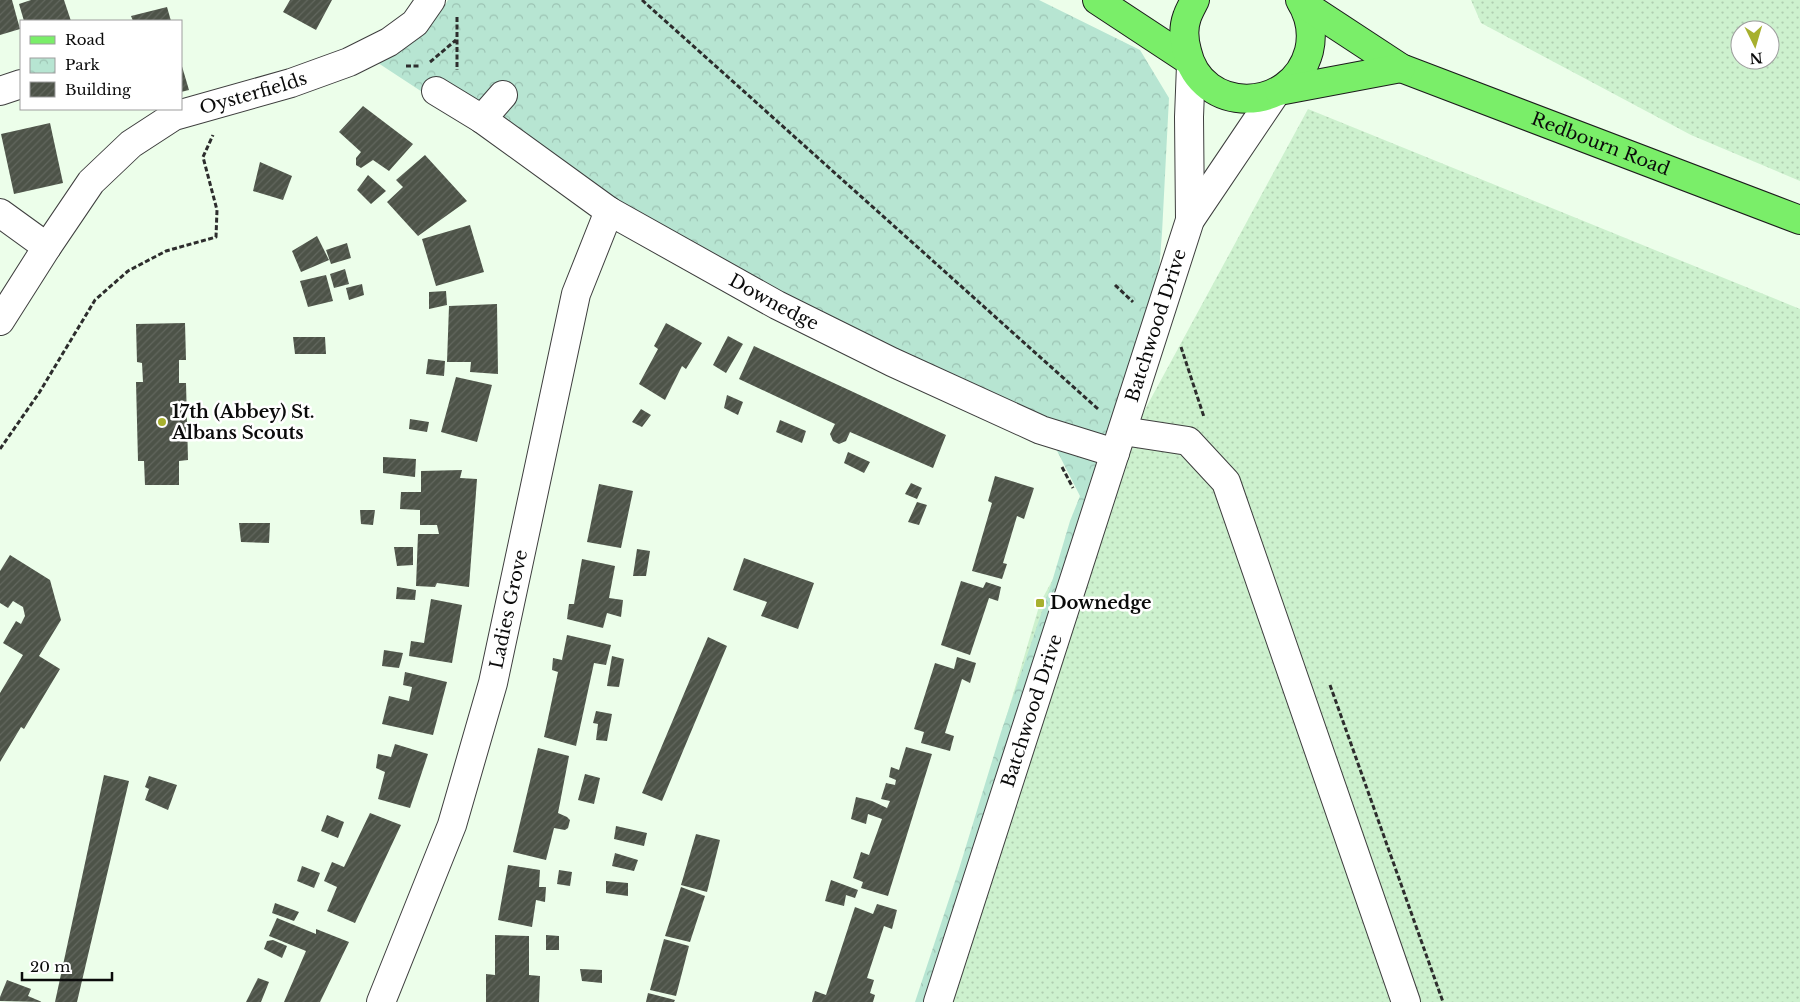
<svg xmlns="http://www.w3.org/2000/svg" width="1800" height="1002" viewBox="0 0 1800 1002" font-family="'Libre Baskerville',serif">
  <defs>
    <pattern id="farmland-dots" width="8" height="8" patternUnits="userSpaceOnUse" patternTransform="scale(1.25)"><rect width="8" height="8" fill="#cdf1ce"/><path d="M2 2h.1M6 6h.1" fill="none" stroke="#afcdb0" stroke-width="1.8" stroke-linecap="round"/></pattern>
    <pattern id="park-crowns" width="20" height="18" patternUnits="userSpaceOnUse" patternTransform="scale(1.25)"><rect width="20" height="18" fill="#b7e5d2"/><path d="M2 6a3 3 0 1 1 6 0M12 15a3 3 0 1 1 6 0" fill="none" stroke="#9cc3b3"/></pattern>
    <pattern id="building-hatch" width="6" height="6" patternUnits="userSpaceOnUse" patternTransform="scale(1.25)"><rect width="6" height="6" fill="#4d5348"/><path d="M-1 1l2-2M0 6l6-6M5 7l2-2" fill="none" stroke="#62675e"/></pattern>
  </defs>
  <rect width="100%" height="100%" fill="#ecfeea"/>
  <path fill="url(#farmland-dots)" fill-rule="evenodd" d="M1471 0H1800V181L1691 135 1481 23ZM1740 30H1770V60H1740Z
    M1308 109 1800 309V1002H922L1040 603Z"/>
  <path fill="url(#park-crowns)" d="M448 0H1039L1140 50 1169 98 1162 233 1153 347 1100 444 780 302 436 101 372 59C400 44 432 31 448 0Z
    M1049 435 1118 465 946 1002H915L959 869 1001 732 1051 585 1070 521 1080 496Z"/>
  <path fill="url(#building-hatch)" d="M0 0H12L20 29 0 35Z
    M31 0H64L71 21H24L19 4Z
    M290 0H332L316 30 283 12Z
    M167 7 171 21H133L131 16Z
    M181 63 189 90 181 92Z
    M363 106 413 144 389 171 373 160 361 168 356 165V158L361 152 339 132Z
    M50 123 63 183 14 194 1 134Z
    M425 155 467 201 418 236 387 202 403 187 396 180Z
    M260 162 292 176 283 200 253 191Z
    M368 175 386 191 371 204 357 190Z
    M470 225 484 272 436 286 422 239Z
    M317 236 329 260 301 272 292 251Z
    M347 243 351 258 331 264 326 250Z
    M345 269 349 284 334 288 330 274Z
    M326 275 333 301 308 307 300 281Z
    M362 284 364 295 349 300 346 288Z
    M446 291 447 305 429 309V292Z
    M497 304 498 374 470 372 471 362H447L449 306Z
    M185 323 186 360H179V383H186L188 460 179 461V485H145L144 461H138L136 382H143L142 363 137 362 136 324Z
    M666 323 702 343 686 369 682 366 665 400 639 384 658 349 654 346Z
    M728 336 743 344 726 373 713 365Z
    M293 337H325L326 354H295Z
    M754 346 946 435 933 468 850 432 846 441 839 444 833 441 830 434 835 424 739 379Z
    M428 359 445 361 444 376 426 374Z
    M456 377 492 385 477 442 441 432Z
    M727 395 743 402 738 415 724 408Z
    M641 409 651 415 642 427 632 422Z
    M410 419 429 422 427 432 409 429Z
    M780 420 806 431 802 443 776 432Z
    M848 452 870 462 864 473 844 463Z
    M383 457 416 459 415 477 383 473Z
    M462 470 460 478 477 479 469 587 437 583 435 587 416 586 418 534H439L437 525H420V510L400 509 401 492H421V471Z
    M995 476 1034 488 1024 519 1017 516 1003 563 1007 564 1002 579 972 571 992 503 988 501Z
    M911 483 922 488 917 499 905 494Z
    M599 484 633 491 621 548 587 542Z
    M917 502 927 505 919 525 908 522Z
    M360 510H375L373 525 361 524Z
    M239 523H270L269 543 241 542Z
    M394 547H413V565L397 566Z
    M637 549 650 551 646 576H633Z
    M10 555 50 580 61 620 39 656 60 669 24 729 21 727 0 762V693L23 655 3 643 16 621 21 624 25 616 23 607 13 601 8 608 0 603V571Z
    M744 558 814 583 798 629 761 616 767 602 733 590Z
    M582 559 615 566 609 598 623 600 621 617 607 613 603 628 567 619 569 604H574Z
    M961 581 983 588 986 582 1001 587 998 601 989 598 970 655 941 645Z
    M397 587 416 590 415 600 396 599Z
    M431 599 462 605 452 663 409 656 411 641 424 643Z
    M567 635 611 645 606 665 594 663 576 746 544 737 558 672 552 670 553 658 562 660Z
    M708 637 727 646 662 801 642 793Z
    M384 650 403 653 399 668 382 666Z
    M612 656 624 659 619 687 607 686Z
    M957 657 976 663 970 683 962 679 945 733 954 736 950 751 921 743 924 732 914 729 935 663 954 669Z
    M405 672 447 682 433 735 382 724 389 696 409 701 412 687 403 685Z
    M596 711 612 714 607 741 596 740 598 724 593 723Z
    M395 744 428 754 410 808 378 799 385 772 376 768 378 754 391 757Z
    M906 747 932 754 888 896 861 888 863 882 853 878 861 852 869 855 882 819 868 814 866 824 851 819 856 797 872 801 887 808 890 801 881 799 886 783 895 785 896 780 889 777 891 767 899 770Z
    M538 748 569 756 558 813 567 817 570 820 568 828 565 830 554 828 546 860 513 852Z
    M585 774 600 778 594 804 578 800Z
    M104 775 129 781 77 1002H55Z
    M149 776 177 785 168 810 145 800 149 789 145 787Z
    M370 813 401 825 355 923 327 911 337 887 324 881 332 862 344 867Z
    M327 815 344 822 338 838 321 831Z
    M616 826 647 833 644 846 614 839Z
    M696 834 720 840 707 892 681 885Z
    M615 853 638 860 634 871 612 866Z
    M508 865 540 870 539 887H546L545 902 536 900 532 927 498 920Z
    M302 866 320 873 314 888 297 881Z
    M559 870 572 872 570 886 557 884Z
    M831 880 858 890 855 898 846 895 844 906 825 901Z
    M606 881 628 883V896L606 893Z
    M681 887 705 896 690 942 665 936Z
    M275 903 299 912 294 921 272 913Z
    M877 904 897 910 892 929 884 926 867 978 874 980 870 993 875 995 873 1002H812L815 991 826 995 855 907 873 914Z
    M277 918 316 934V929L349 942 320 1002H284L306 951 269 936Z
    M495 935 529 936V975L540 976 539 1002H486V974L495 975Z
    M546 935 559 936V950H546Z
    M664 939 689 946 676 996 650 990Z
    M273 940 287 946 282 958 264 949 267 941Z
    M580 969 602 970V983L582 981Z
    M258 978 269 982 261 1002H246Z
    M7 980 31 989 28 996 42 1002 0 1001V997Z
    M648 993 675 1000 674 1002H646Z"/>
  <g fill="none" stroke-linecap="round" stroke-linejoin="round">
    <defs>
      <g id="minor">
        <path d="M0 91 21 84"/>
        <path id="s1" d="M436 91 482 119 609 211 777 305 892 362 1041 430 1115 453"/>
        <path d="M482 119 503 95"/>
        <path d="M0 213 47 247"/>
        <path d="M1190 220 1189 117 1191 65"/>
        <path id="s2" d="M0 321 47 247 91 182 131 144 174 116 291 83 349 62 389 42 415 23 431 0"/>
        <path d="M1123 431 1188 441 1226 482 1406 1002"/>
        <path id="s3" d="M381 1002 452 825 493 683 576 294 609 211"/>
        <path id="s4" d="M938 1002 1190 220 1275 94"/>
      </g>
      <g id="major">
        <path d="M1097 0 1188 60"/>
        <path d="M1195 0C1192 6 1189 11 1187 17 1183 28 1184 40 1187 51 1201 115 1292 114 1309 51 1313 34 1310 16 1300 0"/>
        <path id="s5" d="M1302 3 1401 68 1800 220"/>
        <path d="M1279 91 1401 68"/>
      </g>
    </defs>
    <use href="#minor" stroke="#3e3e3e" stroke-width="30"/>
    <use href="#major" stroke="#1c1c1c" stroke-width="30"/>
    <path stroke="#2d2d2d" stroke-width="3" stroke-dasharray="5 2.5" stroke-linecap="butt" d="M642 0 1098 409
      M457 17V70
      M430 62 456 40
      M406 66H420
      M1115 285 1133 302
      M1181 347 1204 417
      M0 449 39 393 95 300 128 271 166 251 216 237 217 210 203 157 213 135
      M1062 467 1073 488
      M1330 685 1443 1002"/>
    <use href="#minor" stroke="#fff" stroke-width="28"/>
    <use href="#major" stroke="#7aee69" stroke-width="28"/>
  </g>
  <g fill="#a7b02e" stroke="#fff" stroke-width="2">
    <circle cx="162" cy="422" r="5"/>
    <rect x="1035" y="598" width="10" height="10" rx="2.5"/>
  </g>
  <g text-anchor="middle" stroke-width="5" stroke-linejoin="round" paint-order="stroke">
    <g font-size="18" fill="#0b0b0b" stroke="#fff">
      <text dy="6" stroke="none"><textPath href="#s2" startOffset="355">Oysterfields</textPath></text>
      <text dy="6" stroke="none"><textPath href="#s5" startOffset="332">Redbourn Road</textPath></text>
      <text dy="6" stroke="none"><textPath href="#s1" startOffset="399">Downedge</textPath></text>
      <text dy="6" stroke="none"><textPath href="#s4" startOffset="711">Batchwood Drive</textPath></text>
      <text dy="6" stroke="none"><textPath href="#s3" startOffset="414">Ladies Grove</textPath></text>
      <text dy="6" stroke="none"><textPath href="#s4" startOffset="306">Batchwood Drive</textPath></text>
    </g>
    <g font-size="18" font-weight="bold" fill="#0b0b0b" stroke="#fff" text-anchor="start">
      <text x="172" y="418">17th (Abbey) St.<tspan x="172" dy="21">Albans Scouts</tspan></text>
      <text x="1050" y="609">Downedge</text>
    </g>
  </g>
  <rect x="20" y="20" width="162" height="90" fill="#ffffff" stroke="#9d9d9d"/>
  <rect x="30" y="36" width="25" height="8" fill="#7aee69" stroke="#9d9d9d"/>
  <text x="65" y="45" font-size="15" fill="#0b0b0b">Road</text>
  <rect x="30" y="58" width="25" height="15" fill="url(#park-crowns)" stroke="#9d9d9d"/>
  <text x="65" y="70" font-size="15" fill="#0b0b0b">Park</text>
  <rect x="30" y="82" width="25" height="15" fill="url(#building-hatch)" stroke="#9d9d9d"/>
  <text x="65" y="95" font-size="15" fill="#0b0b0b">Building</text>
  <g transform="translate(1755 45) rotate(175)"><circle r="24" fill="#ffffff" stroke="#9d9d9d"/>
  <path d="M0-4L9 19L0 12L-9 19Z" fill="#a7b02e"/>
  <text y="-8" font-size="14" font-weight="bold" text-anchor="middle" fill="#0b0b0b">N</text>
  </g>
  <path d="M22 972v8h90v-8" fill="none" stroke="#0b0b0b" stroke-width="2.5"/>
  <text x="30" y="972" font-size="15" fill="#0b0b0b" stroke="#ffffff" stroke-width="4" paint-order="stroke">20 m</text>
</svg>
